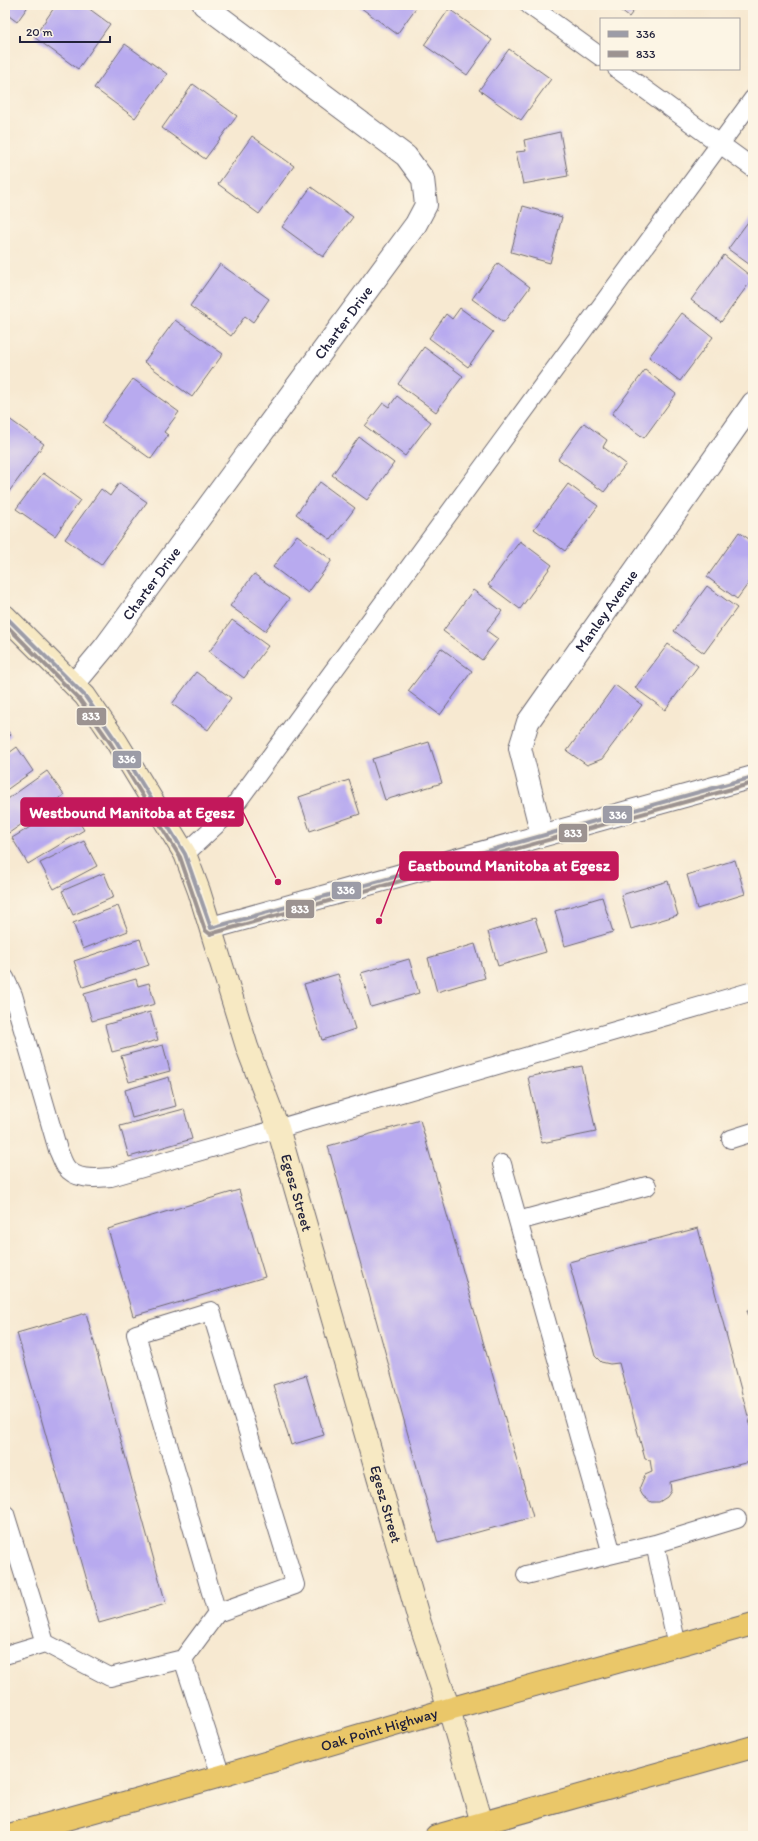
<svg xmlns="http://www.w3.org/2000/svg" width="758" height="1841" viewBox="0 0 758 1841" font-family="Itim,sans-serif">
  <rect width="100%" height="100%" fill="#fcf5e5"/>
  <filter id="ink" filterUnits="userSpaceOnUse"><feTurbulence type="fractalNoise" baseFrequency=".025" numOctaves="2"/><feDisplacementMap in="SourceGraphic" scale="8" xChannelSelector="R" yChannelSelector="G"/><feConvolveMatrix kernelMatrix="1 2 1 2 8 2 1 2 1" color-interpolation-filters="sRGB"/></filter>
  <filter id="wash" filterUnits="userSpaceOnUse"><feTurbulence type="fractalNoise" baseFrequency=".012" numOctaves="4" result="noise"/><feDisplacementMap in="SourceGraphic" scale="16" xChannelSelector="R" yChannelSelector="G"/><feGaussianBlur stdDeviation="0.9" result="paint"/><feColorMatrix in="noise" values="0 0 0 0 0 0 0 0 0 0 0 0 0 0 0 0 0 1.4 0 .05"/><feComposite in="paint" operator="in"/></filter>
  <g filter="url(#wash)">
    <rect width="100%" height="100%" fill="#f7e9d1"/>
    <g id="blocks">
      <path fill="#b8aaef" d="M5 5H29L17 22 5 13Z
        M56 5H84L110 24 78 69 34 37Z
        M357 5H418L397 34Z
        M613 5H638L629 17Z
        M449 9 492 40 467 75 424 45Z
        M125 44 167 74 135 118 94 88Z
        M509 49 551 79 521 120 479 90Z
        M193 84 237 116 205 159 162 128Z
        M560 132 568 176 523 184 516 152 526 151 524 140Z
        M252 136 294 166 259 214 218 184Z
        M311 187 353 217 323 257 282 227Z
        M523 206 562 217 550 263 511 252Z
        M753 215V267L728 249Z
        M724 255 753 278 721 322 691 300Z
        M498 263 530 287 504 322 472 299Z
        M220 264 269 299 253 322 245 316 231 336 190 306Z
        M460 308 493 332 468 367 429 338 446 314 452 319Z
        M682 313 713 337 680 381 649 357Z
        M175 320 223 354 192 397 144 362Z
        M424 347 463 376 436 412 398 384Z
        M645 370 676 394 644 438 612 414Z
        M133 379 179 412 164 432 168 435 151 459 101 423Z
        M397 396 431 422 405 456 365 426 383 403 389 407Z
        M5 416 44 444 5 497Z
        M584 423 607 440 603 447 626 464 604 492 558 459Z
        M359 437 394 463 367 500 332 475Z
        M43 473 80 500 55 536 16 509Z
        M320 482 355 508 331 540 296 514Z
        M119 483 147 502 101 565 65 539 101 489 110 496Z
        M568 484 598 506 565 551 534 529Z
        M739 532 753 542V577L737 599 707 577Z
        M297 535 332 560 308 593 273 567Z
        M520 541 552 565 520 609 488 585Z
        M254 574 289 599 265 631 230 606Z
        M707 586 737 608 704 653 674 631Z
        M473 590 502 611 487 631 498 639 482 660 443 631Z
        M232 620 268 646 244 678 209 652Z
        M668 644 698 666 665 710 635 688Z
        M441 648 472 671 440 715 408 691Z
        M196 672 231 698 208 730 172 704Z
        M615 685 642 705 602 759 587 765 567 751Z
        M5 728 11 735 5 741Z
        M429 742 442 783 385 800 372 759Z
        M17 747 33 771 5 791V756Z
        M47 771 64 795 9 833 5 827V801Z
        M349 780 360 814 310 831 299 797Z
        M68 804 84 830 28 864 12 838Z
        M84 841 97 866 54 889 40 863Z
        M735 860 745 894 697 909 687 875Z
        M104 873 114 897 73 915 62 891Z
        M668 881 678 915 631 929 621 895Z
        M602 897 613 932 565 946 555 911Z
        M118 906 128 931 83 949 73 923Z
        M535 918 546 952 498 966 488 932Z
        M140 939 149 965 83 987 74 961Z
        M475 944 485 978 437 992 428 958Z
        M409 959 419 993 371 1007 361 973Z
        M338 974 355 1029 322 1040 304 984Z
        M136 979 138 986 149 983 155 1004 92 1021 84 994Z
        M150 1012 158 1040 112 1052 105 1025Z
        M163 1045 170 1071 129 1082 121 1056Z
        M582 1066 596 1132 542 1143 528 1077Z
        M169 1077 176 1106 132 1118 125 1090Z
        M184 1109 192 1139 129 1157 120 1126Z
        M420 1120 533 1517 438 1543 328 1146Z
        M239 1190 265 1277 133 1316 108 1229Z
        M698 1228 753 1435V1461L670 1482 671 1491 667 1497 659 1502H651L643 1496 639 1489 645 1475 652 1472 650 1460 645 1459 619 1363 610 1364 601 1362 595 1356 569 1262Z
        M753 1308V1330L747 1310Z
        M86 1313 166 1604 99 1623 17 1333Z
        M306 1375 324 1435 291 1445 273 1385Z"/>
    </g>
  </g>
  <g filter="url(#ink)">
    <use href="#blocks" fill-opacity="0" stroke="#6d6870" stroke-width="1"/>
    <g fill="none" stroke-linecap="round" stroke-linejoin="round">
      <defs>
        <path id="lane" d="M529 5 601 57
          M617 69 753 168
          M185 854 229 813 753 99
          M5 978 13 995 58 1150C61 1156 63 1163 66 1167 76 1181 97 1178 111 1177L753 991
          M731 1139 753 1132
          M502 1164 612 1554
          M518 1221 647 1186
          M5 1514 45 1643
          M655 1544 677 1646
          M526 1575 655 1544 737 1519
          M217 1613 136 1334 211 1311 295 1585 217 1613 183 1659 221 1776
          M5 1655 45 1643 110 1677 183 1659"/>
        <g id="street">
          <path id="s1" d="M74 684 104 648 416 224 426 205 423 179 406 156 204 5"/>
          <path id="s2" d="M542 835 520 748 528 722 753 403"/>
          <path d="M211 928 753 777"/>
        </g>
        <g id="secondary">
          <path id="s3" d="M5 616 85 696 116 741 185 854 199 891 247 1047 278 1128 419 1620 449 1709 482 1823"/>
        </g>
        <g id="primary">
          <path id="s4" d="M5 1836 221 1776 449 1709 753 1624"/>
          <path d="M436 1836 753 1747"/>
        </g>
      </defs>
      <use href="#lane" stroke="#6d6870" stroke-width="20"/>
      <use href="#street" stroke="#6d6870" stroke-width="24"/>
      <use href="#secondary" stroke="#6d6870" stroke-width="24"/>
      <use href="#primary" stroke="#6d6870" stroke-width="24"/>
      <use href="#lane" stroke="#fff" stroke-width="18"/>
      <use href="#street" stroke="#fff" stroke-width="22"/>
      <use href="#secondary" stroke="#f7e9c3" stroke-width="22"/>
      <use href="#primary" stroke="#eac769" stroke-width="22"/>
      <defs>
        <path id="bus-1" d="M5 616 85 696 116 741 185 854 211 928
          M211 928 753 777"/>
        <path id="bus-2" d="M5 624 80 700 111 744 180 857 205 930 210 934 753 783"/>
      </defs>
      <use href="#bus-1" stroke="#fcf5e5" stroke-width="7"/>
      <use href="#bus-2" stroke="#fcf5e5" stroke-width="7"/>
      <use href="#bus-1" stroke="#9c9ca7" stroke-width="4"/>
      <use href="#bus-2" stroke="#9c9391" stroke-width="4"/>
    </g>
  </g>
  <g text-anchor="middle" stroke-width="3" stroke-linejoin="round" paint-order="stroke">
    <g font-size="15" fill="#22223b" stroke="#fcf5e5">
      <text dy="5" stroke="none"><textPath href="#s1" startOffset="451">Charter Drive</textPath></text>
      <text dy="5" stroke="none"><textPath href="#s1" startOffset="127">Charter Drive</textPath></text>
      <text dy="5" stroke="none"><textPath href="#s2" startOffset="253">Manley Avenue</textPath></text>
      <text dy="5" stroke="none"><textPath href="#s3" startOffset="657">Egesz Street</textPath></text>
      <text dy="5" stroke="none"><textPath href="#s3" startOffset="981">Egesz Street</textPath></text>
      <text dy="5" stroke="none"><textPath href="#s4" startOffset="389">Oak Point Highway</textPath></text>
    </g>
  </g>
  <path fill="none" stroke="#c2185b" stroke-width="1.5" d="M278 882L243 812M379 921L400 866"/>
  <g fill="#c2185b" stroke="#fcf5e5" stroke-width="1.5">
    <circle cx="278" cy="882" r="4"/>
    <circle cx="379" cy="921" r="4"/>
  </g>
  <g fill="#c2185b" stroke="#c2185b" stroke-width="1.5">
    <rect x="21" y="798" width="222" height="28" rx="4"/>
    <rect x="400" y="852" width="218" height="28" rx="4"/>
  </g>
  <g font-size="16" text-anchor="middle" font-weight="bold" fill="#fff">
    <text x="132" y="818">Westbound Manitoba at Egesz</text>
    <text x="509" y="871">Eastbound Manitoba at Egesz</text>
  </g>
  <g stroke="#fcf5e5" stroke-width="1.5">
    <rect x="76" y="707" width="31" height="19" rx="4" fill="#9c9391"/>
    <rect x="112" y="750" width="30" height="19" rx="4" fill="#9c9ca7"/>
    <rect x="602" y="805" width="31" height="19" rx="4" fill="#9c9ca7"/>
    <rect x="558" y="823" width="30" height="20" rx="4" fill="#9c9391"/>
    <rect x="331" y="881" width="31" height="19" rx="4" fill="#9c9ca7"/>
    <rect x="285" y="899" width="30" height="20" rx="4" fill="#9c9391"/>
  </g>
  <g font-size="11" text-anchor="middle" font-weight="bold" fill="#fff">
    <text x="91" y="720">833</text>
    <text x="127" y="763">336</text>
    <text x="618" y="819">336</text>
    <text x="573" y="837">833</text>
    <text x="346" y="894">336</text>
    <text x="300" y="913">833</text>
  </g>
  <rect width="758" height="1841" fill="none" stroke="#fcf5e5" stroke-width="20"/>
  <rect x="600" y="18" width="140" height="52" fill="#fcf5e5" stroke="#a5a1a1"/>
  <rect x="608" y="31" width="20" height="6" fill="#9c9ca7" stroke="#a5a1a1"/>
  <text x="636" y="38" font-size="12" fill="#22223b">336</text>
  <rect x="608" y="51" width="20" height="6" fill="#9c9391" stroke="#a5a1a1"/>
  <text x="636" y="58" font-size="12" fill="#22223b">833</text>
  <path d="M20 36v6h90v-6" fill="none" stroke="#22223b" stroke-width="2"/>
  <text x="26" y="36" font-size="12" fill="#22223b" stroke="#fcf5e5" stroke-width="3" paint-order="stroke">20 m</text>
</svg>
